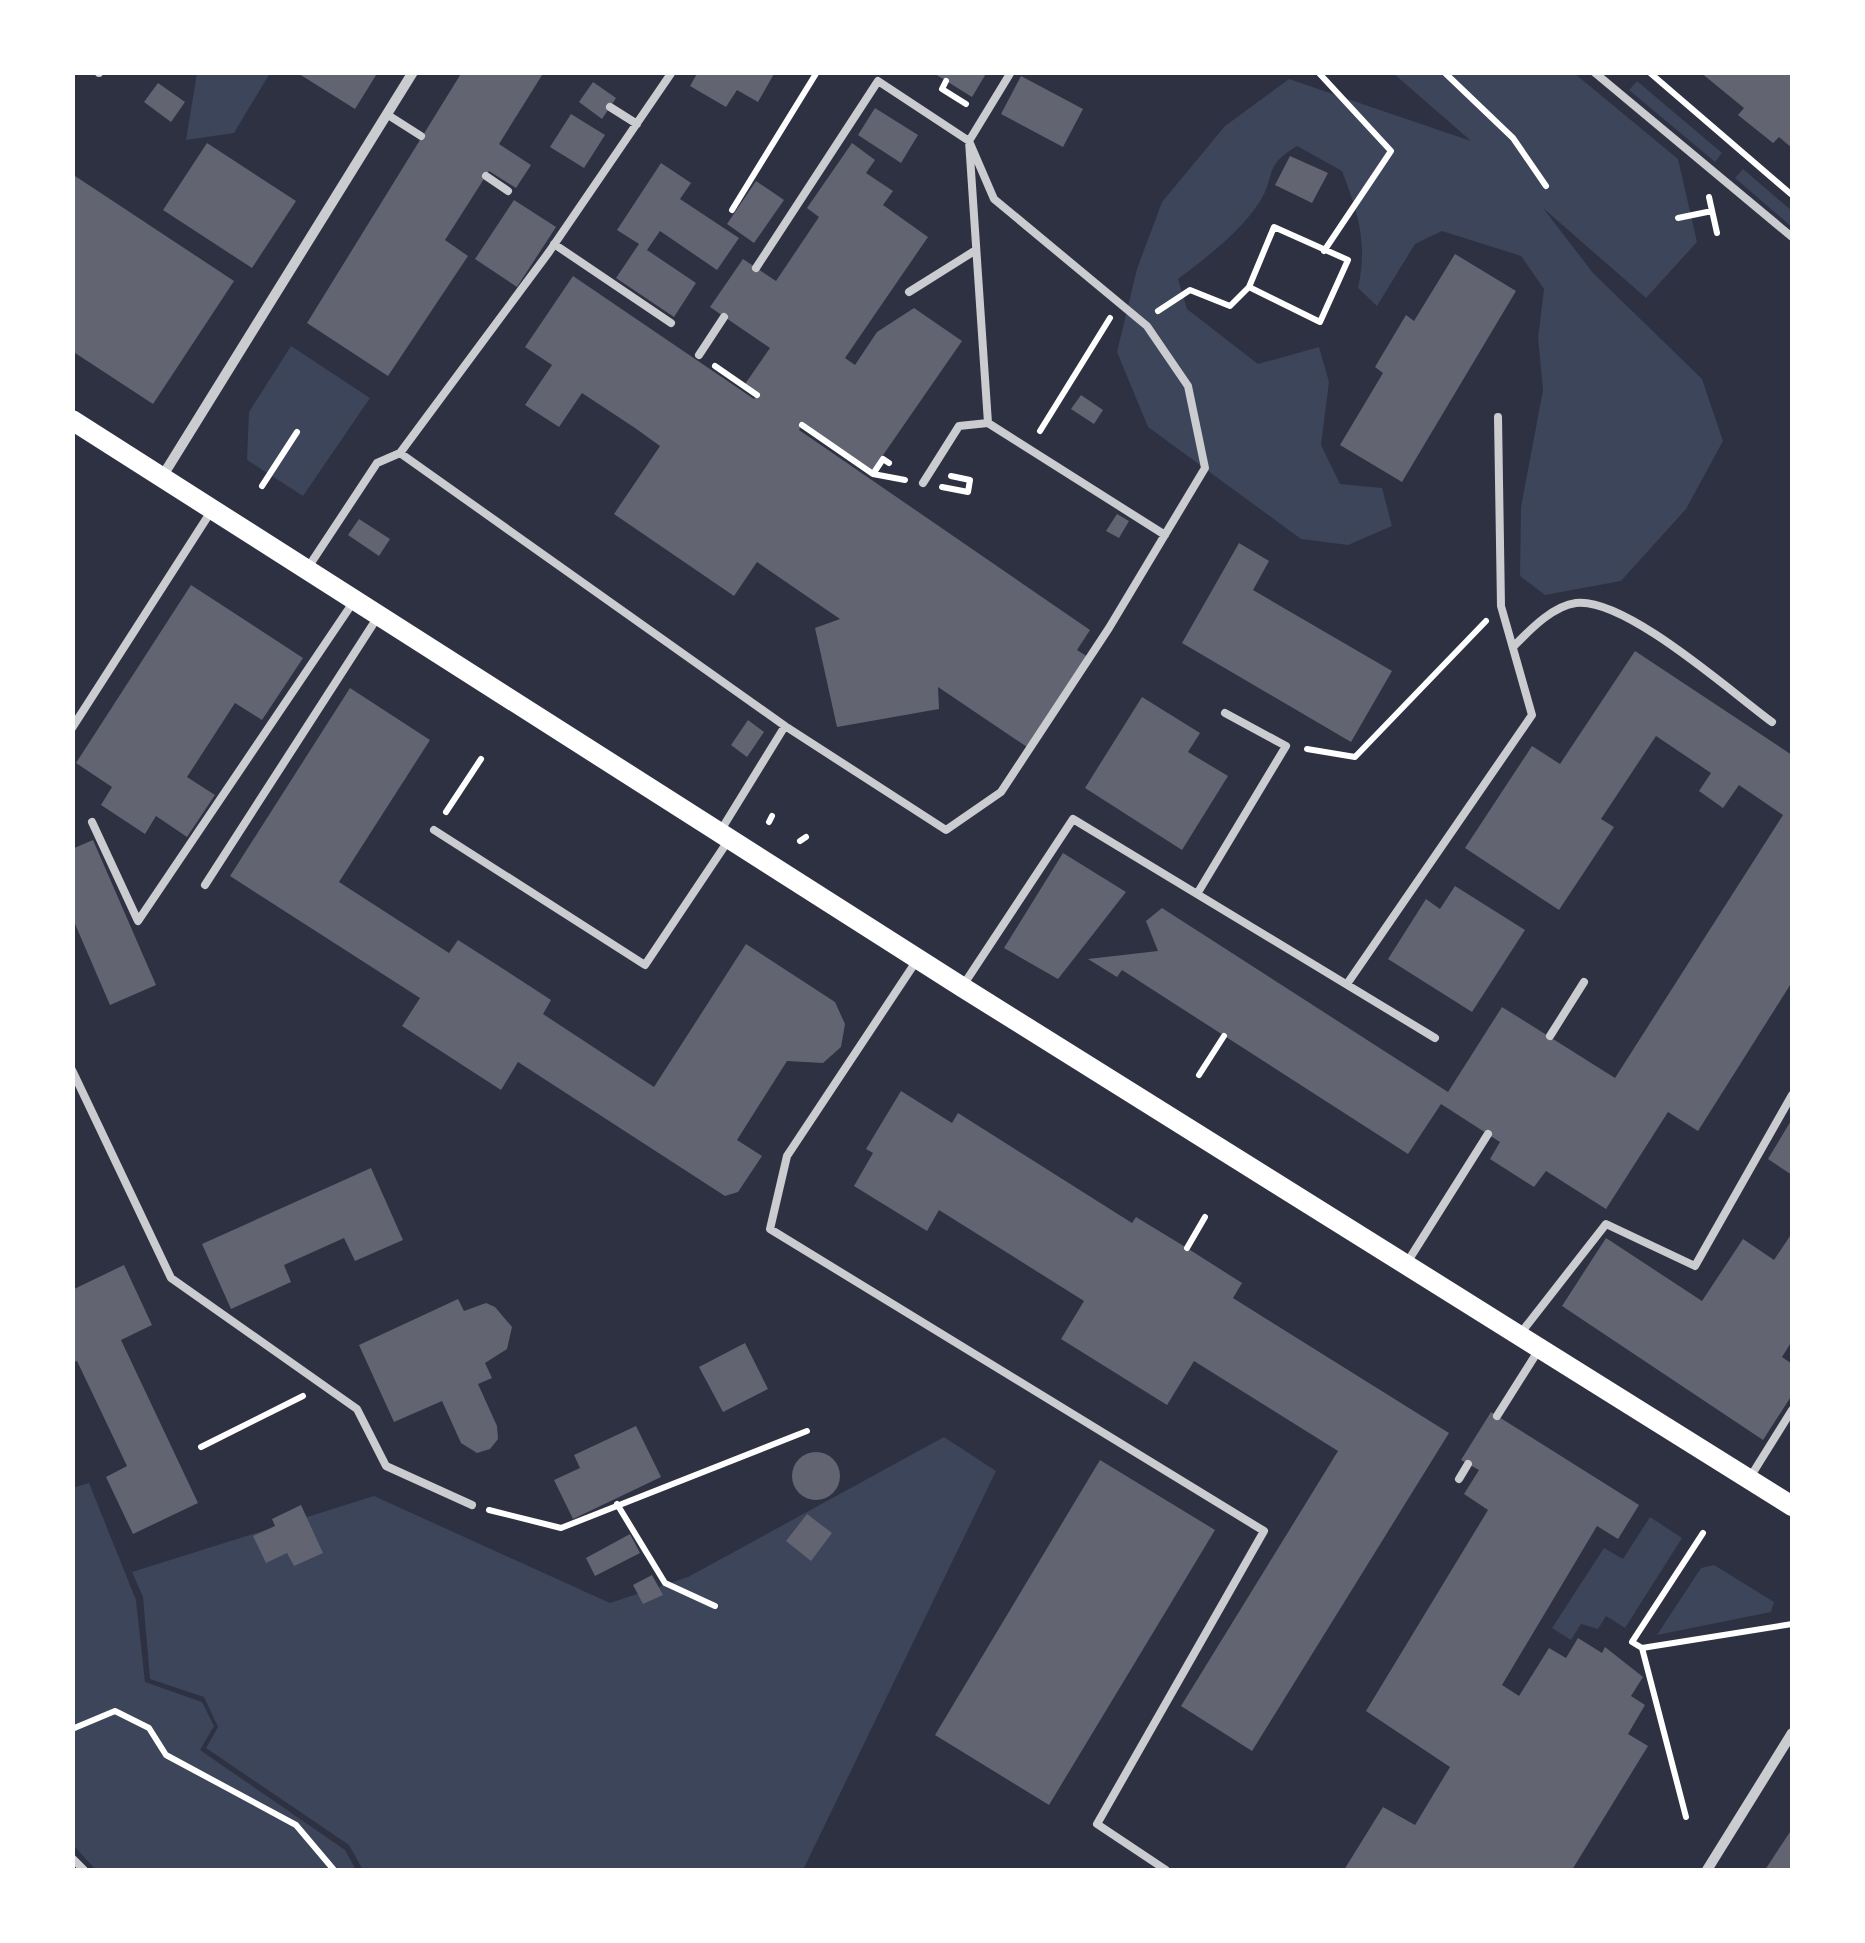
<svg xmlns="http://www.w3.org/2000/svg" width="1865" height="1943" viewBox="0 0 1865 1943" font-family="'DM Sans',sans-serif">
  <rect width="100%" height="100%" fill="#2d3142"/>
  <path fill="#3c4559" d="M197 73V72L270 73 234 133 186 140Z
    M1393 73H1574L1678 159 1697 242 1646 298 1543 208 1593 273 1702 379 1723 441 1686 509 1621 581 1545 595 1520 576 1521 507 1543 390 1538 338 1544 289 1521 256 1442 231 1415 244 1377 306 1358 288C1368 243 1358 213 1342 171L1297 146C1262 167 1277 175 1259 203 1238 234 1207 257 1178 279L1187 309 1258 364 1319 347 1329 382 1321 445 1340 484 1382 488 1392 526 1348 545 1301 539 1148 427 1117 352 1137 269 1162 202 1225 126 1289 79 1471 141Z
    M1637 81 1722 153 1715 162 1629 90Z
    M1743 169 1792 211V227L1735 178Z
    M291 346 370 398 303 496 247 460 249 412Z
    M944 1437 996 1471 803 1870H363L349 1845 206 1748 218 1727 204 1697 150 1679 143 1597 132 1572 374 1496 610 1603 688 1577Z
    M89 1483 136 1600 145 1682 202 1702 214 1726 200 1750 345 1850 356 1870H96L73 1845 72 1488Z
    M1650 1517 1682 1538 1625 1628 1606 1616 1598 1629 1581 1624 1571 1640 1552 1628 1604 1548 1623 1559Z
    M1714 1565 1774 1602 1771 1612 1657 1635 1701 1568Z"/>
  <path fill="#626471" d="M296 72H378L355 109Z
    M462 72H544L499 144 531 165 516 188 489 171 445 240 468 256 388 376 307 323Z
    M698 72H775L758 102 737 90 726 107 690 86Z
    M932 72H987L972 97Z
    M1700 72H1792V148L1779 137 1773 143 1738 115 1744 108Z
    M1021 76 1083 109 1063 147 1001 114Z
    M593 82 616 98 602 119 579 102Z
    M158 83 185 102 171 122 144 102Z
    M875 108 918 135 901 163 858 135Z
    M571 114 605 135 584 168 550 147Z
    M207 143 296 201 252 268 163 210Z
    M852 143 875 160 866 173 893 191 883 205 928 237 845 358 855 365 877 332 914 308 962 341 872 471 803 423 799 430 1090 630 1077 650 1088 657 1027 747 938 687 939 709 837 727 815 628 840 619 757 562 734 596 614 514 660 446 635 428 582 393 559 427 525 405 552 365 525 347 573 276 754 399 758 393 745 384 770 348 710 307 743 259 776 281 819 217 807 208Z
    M1290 156 1328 173 1312 203 1275 185Z
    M661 163 691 183 680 199 739 238 717 270 660 231 647 250 696 283 674 317 616 278 639 244 617 230Z
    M72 174 234 281 153 404 72 351Z
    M756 181 784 200 754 243 727 224Z
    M514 200 556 227 517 287 475 259Z
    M1455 254 1516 291 1402 482 1340 445 1383 373 1375 367 1406 315 1414 321Z
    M1081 395 1103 410 1094 424 1071 409Z
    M1117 514 1129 521 1119 538 1106 531Z
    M359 519 390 539 379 556 348 535Z
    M1239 543 1269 561 1253 590 1392 671 1351 742 1182 643Z
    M191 585 303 658 262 720 235 703 187 777 215 795 187 837 156 816 145 834 101 805 112 787 76 763Z
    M1635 651 1792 755V982L1698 1131 1668 1112 1606 1209 1546 1171 1534 1187 1490 1159 1500 1142 1441 1104 1408 1154 1122 970 1117 977 1088 959 1158 951 1146 921 1162 908 1448 1092 1502 1007 1615 1078 1783 815 1739 785 1723 808 1699 791 1711 773 1656 736 1601 819 1614 827 1559 910 1465 848 1532 746 1560 764Z
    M350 688 430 740 339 882 449 953 458 940 505 970 551 1000 543 1014 654 1087 746 944 835 1002 845 1024 841 1047 823 1063 787 1061 737 1140 762 1156 738 1192 725 1196 518 1062 501 1090 402 1026 420 998 230 876Z
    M1142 697 1200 733 1188 752 1228 776 1182 850 1085 788Z
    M748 720 764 732 747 757 731 745Z
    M93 840 156 985 110 1005 72 917V849Z
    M1063 853 1126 892 1058 979 1004 948Z
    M1455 886 1525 930 1472 1012 1388 959 1426 899 1440 909Z
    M901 1091 952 1123 958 1113 1132 1223 1136 1217 1187 1248 1242 1283 1233 1298 1449 1433 1252 1751 1181 1706 1338 1451 1194 1361 1167 1405 1061 1339 1084 1301 939 1210 927 1231 854 1186 873 1153 866 1149Z
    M1792 1119V1175L1768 1159Z
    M371 1168 403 1240 355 1261 344 1238 284 1265 291 1282 231 1309 202 1244Z
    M1792 1233V1341L1782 1357 1792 1364V1395L1763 1440 1562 1306 1606 1238 1702 1301 1743 1239 1774 1260Z
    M124 1265 152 1325 121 1340 198 1503 133 1534 106 1477 127 1466 77 1361 72 1363V1290Z
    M458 1299 464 1311 486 1303 495 1307 512 1327 507 1349 485 1363 492 1378 478 1384 497 1426 498 1439 490 1449 477 1453 461 1443 442 1401 394 1422 359 1345Z
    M745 1343 768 1389 723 1412 699 1367Z
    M1491 1412 1639 1505 1618 1539 1597 1526 1502 1685 1519 1696 1549 1648 1566 1658 1578 1638 1602 1653 1605 1647 1643 1677 1631 1696 1645 1705 1628 1734 1648 1746 1572 1870H1344L1383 1807 1415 1825 1450 1767 1366 1711 1488 1510 1464 1494 1479 1470 1461 1460Z
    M636 1426 661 1477 573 1519 554 1480 580 1468 574 1455Z
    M792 1476a24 24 0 1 1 48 0a24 24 0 1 1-48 0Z
    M1100 1460 1215 1530 1049 1805 935 1735Z
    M301 1505 323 1553 294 1566 287 1553 266 1563 253 1536 275 1526 272 1519Z
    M807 1514 832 1533 811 1561 786 1541Z
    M630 1534 640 1553 595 1576 586 1558Z
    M652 1575 663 1595 643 1604 633 1585Z
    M1792 1829V1870H1765L1782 1844Z"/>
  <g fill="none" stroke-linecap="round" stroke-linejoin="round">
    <path stroke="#fff" stroke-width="6" d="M1318 72 1391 151 1324 251
      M1444 72 1513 138 1546 186
      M1649 72 1792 195
      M946 81 942 89 966 104
      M1709 197 1717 233
      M732 210 817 72
      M1678 218 1712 211
      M1274 227 1348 260 1320 322 1249 287Z
      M1158 311 1190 290 1230 306 1249 287
      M715 366 757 395
      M802 425 873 474 905 480
      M1040 431 1110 318
      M873 474 883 459 889 463
      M262 486 297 432
      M942 487 968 492 970 480 951 476
      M1307 749 1355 757 1486 621
      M446 812 481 759
      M769 822 772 816
      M800 841 806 837
      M1199 1075 1224 1036
      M1187 1248 1205 1217
      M201 1447 303 1396
      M617 1504 665 1583 715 1606
      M489 1510 561 1528 807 1431
      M1642 1648 1632 1642 1703 1533
      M72 1729 115 1711 149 1728 166 1755 296 1825 334 1870
      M1686 1817 1642 1648 1792 1624"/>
    <path stroke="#caccd0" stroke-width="8" d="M99 72V73
      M1594 72 1792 237
      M610 107 637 124
      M388 115 421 136
      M486 176 508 191
      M554 244 671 323
      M909 292 976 250
      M699 355 724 317
      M988 423 969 141 1011 72
      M400 453 785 726 946 830 1001 792 1109 628 1205 468 1188 386 1147 326 994 199 969 141 878 81 756 268
      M923 483 959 426 988 423 1165 535
      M307 569 377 463 400 453 549 252 672 72
      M1513 647C1529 631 1552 606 1576 603 1625 597 1731 692 1772 722
      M72 728 210 513
      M92 822 138 921 354 601
      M434 830 645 965 728 841
      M721 830 785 726
      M205 885 379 615
      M1197 894 1286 746 1225 713
      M917 960 787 1156 770 1229 1264 1531 1097 1824 1166 1870
      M964 984 1073 819 1435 1038
      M1347 984 1532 715 1501 606 1498 417
      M1550 1036 1584 982
      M72 1070 171 1278 357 1409 386 1466 472 1505
      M1408 1261 1488 1134
      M1520 1334 1606 1224 1695 1266 1792 1095
      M1497 1416 1538 1351
      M1459 1479 1468 1464
      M1749 1479 1792 1410
      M72 1858 84 1870"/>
    <path stroke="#caccd0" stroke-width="10" d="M162 477 413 72
      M1707 1870 1792 1733"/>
    <path stroke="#fff" stroke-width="20" d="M72 420 962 987 1792 1506"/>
  </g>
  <rect width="1865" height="1943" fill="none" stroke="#ffffff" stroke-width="150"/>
</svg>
